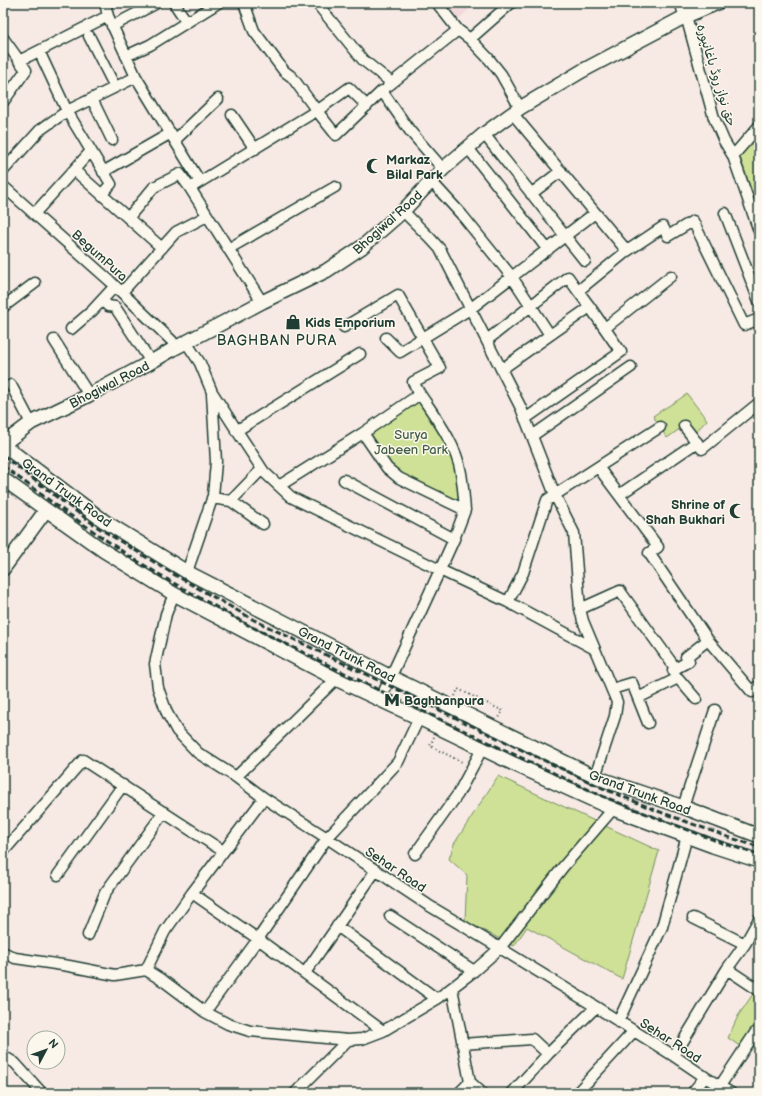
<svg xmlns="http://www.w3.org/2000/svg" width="762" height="1096" viewBox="0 0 762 1096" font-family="'Balsamiq Sans','Playpen Sans Arabic',sans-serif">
  <rect width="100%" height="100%" fill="#f7e9e4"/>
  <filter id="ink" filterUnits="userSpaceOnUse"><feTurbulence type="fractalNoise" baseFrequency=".025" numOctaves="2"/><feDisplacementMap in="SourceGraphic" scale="8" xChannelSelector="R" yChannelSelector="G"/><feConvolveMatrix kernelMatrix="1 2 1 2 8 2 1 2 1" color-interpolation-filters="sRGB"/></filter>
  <g filter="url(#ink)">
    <path fill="#f2d8da" d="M437 3H476L453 24Z"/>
    <path fill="#cee196" stroke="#768f65" d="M759 128V213L738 151Z
      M420 394 446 433 465 510 399 478 363 433Z
      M687 394 707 420 692 436 684 426 667 438 653 416C664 408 676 402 687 394Z
      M498 776 659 851 622 979 527 927 514 946 465 921 467 875 449 859 454 844Z
      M759 985V1035L744 1049 728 1038 738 1016Z"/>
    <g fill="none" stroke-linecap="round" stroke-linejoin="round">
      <defs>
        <path id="minor" d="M105 3 108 16 136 77 200 182
          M174 3 187 22
          M244 3 254 31 284 71 292 77 317 111 336 135 382 91 410 131 443 169
          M437 3 458 30 470 39 489 59 501 74 520 108
          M319 6 363 60 392 83
          M686 16 714 118 724 141 733 156 759 231
          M112 26 155 4
          M89 36 115 87
          M3 38 26 70 3 102
          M470 39 511 3
          M39 51 67 111 111 184 102 194
          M126 56 150 45 218 3
          M19 61 108 16
          M388 86 458 30
          M92 99 112 140
          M513 114 627 251
          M232 115 255 149
          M484 134 585 261
          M175 140 218 99
          M468 148 548 250
          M733 156 759 126
          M74 170 162 248
          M3 171 40 130 67 111 136 77
          M103 172 171 133
          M431 181 462 215 512 277 550 335
          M3 186 110 281 172 341 175 348
          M531 194 561 171
          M403 211 430 238 440 249 521 408 555 495 574 533 580 609 583 621 617 702 615 716 595 777
          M725 213 759 301
          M34 214 91 151
          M128 218 154 187 180 174 190 188
          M228 249 335 187
          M122 292 176 232 207 216
          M102 300 108 306 115 307 151 362
          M262 302 190 188 321 108 349 88 367 106
          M3 307 35 283
          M344 327 398 295 440 368 413 382 420 394
          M605 328 671 276
          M71 329 92 311 115 286
          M386 338 400 352 470 309 595 213
          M54 340 89 395
          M487 340 568 277 578 291 627 251 663 227 668 236 693 221 744 325 759 319
          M186 342 200 363 212 392 243 440 264 472 291 497 440 570 380 700
          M502 369 550 335 590 307
          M11 385 31 423
          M525 419 621 352 590 307 578 291
          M684 426 702 449 759 403
          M236 431 360 354
          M363 433 387 468 399 478 465 510 454 539 440 570 508 602 593 648
          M532 436 631 367
          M598 467 658 547 649 553 708 640 752 692 758 686H759
          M344 480 454 539
          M279 486 363 433 420 394C436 418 456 444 461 473 463 485 464 498 465 510
          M619 495 697 442
          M212 498 231 501 262 469
          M231 501 263 524
          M187 572 213 496 216 462 214 426 212 394
          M174 594 166 614 155 664 158 688 167 713 177 731 198 753 236 777 264 798 327 838 428 905 500 948 596 1007 674 1056 705 1077 731 1093
          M508 602 523 573 547 500 660 427
          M580 609 620 591 676 669
          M674 672 673 670 689 661 686 657 708 640
          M612 689 632 683 648 723
          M638 698 678 678 696 699
          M236 777 336 679
          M683 807 715 710
          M3 852 83 760 223 851
          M415 854 458 794 482 749
          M58 875 123 785
          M192 893 258 939 383 1031
          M390 916 474 971
          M693 918 745 944
          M337 926 437 999
          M88 935 105 893 164 812
          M3 952 15 958 69 966 115 975 146 970 165 982 205 1012 228 1024 250 1031 304 1036 348 1040 362 1039 383 1031 437 999 474 971 500 948 563 867 613 809
          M727 969 757 989
          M146 970 165 931 192 893 264 798
          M305 973 376 870
          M452 988 470 1082 482 1093
          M205 1012 258 939 327 838 398 762 419 718
          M618 1022 662 927 687 836
          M462 1044 532 1039 548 1054
          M3 1056 15 1063 42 1093
          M674 1056 727 969 745 944 759 919
          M720 1086 755 1033
          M295 1093 348 1040
          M459 1093 470 1082
          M512 1093 548 1054 596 1007
          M577 1093 634 1031
          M692 1093 705 1077"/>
        <path id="major" d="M682 3 686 16
          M3 444 31 423 89 395 151 362 175 348 262 302 326 271 362 247 403 211 443 169 484 134 499 123 520 108 582 71 686 16 717 3
          M3 445 104 521 187 572 391 677 595 777 683 807 759 836
          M3 479 104 551 174 594 336 679 419 718 514 764 613 809 713 846 759 861
          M3 569 46 510"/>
      </defs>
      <use href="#minor" stroke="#1f3d34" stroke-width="13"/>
      <use href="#major" stroke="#1f3d34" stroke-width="16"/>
      <path stroke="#1f3d34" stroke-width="2" stroke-dasharray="1 3" stroke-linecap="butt" d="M455 696 458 689 503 711 499 718
        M434 737 430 746 464 763"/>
      <use href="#minor" stroke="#fbf7ec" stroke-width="10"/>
      <use href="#major" stroke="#fbf7ec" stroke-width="13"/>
      <path stroke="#1f3d34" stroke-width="3" stroke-dasharray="6 3" stroke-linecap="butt" d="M3 456 62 501 99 528 175 575 254 620 522 750 607 790 655 810 725 836 759 847
        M3 466 57 506 129 556 170 581 248 625 393 697 602 796 652 816 722 843 759 855"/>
    </g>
  </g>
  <defs>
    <symbol id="mosque-bare" viewBox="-9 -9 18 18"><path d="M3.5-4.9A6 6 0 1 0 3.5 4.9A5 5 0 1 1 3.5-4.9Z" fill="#1f3d34" stroke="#fbf7ec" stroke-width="2.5" paint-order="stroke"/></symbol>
    <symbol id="shop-bare" viewBox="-9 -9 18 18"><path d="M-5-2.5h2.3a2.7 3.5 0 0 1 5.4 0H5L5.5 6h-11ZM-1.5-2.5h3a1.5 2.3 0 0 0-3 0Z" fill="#1f3d34" stroke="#fbf7ec" stroke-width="2.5" paint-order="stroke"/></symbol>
    <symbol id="metro-bare" viewBox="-9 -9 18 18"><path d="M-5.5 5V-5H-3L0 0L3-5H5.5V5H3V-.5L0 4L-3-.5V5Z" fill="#1f3d34" stroke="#fbf7ec" stroke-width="2.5" paint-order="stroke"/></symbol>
  </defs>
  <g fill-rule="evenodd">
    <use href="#mosque-bare" x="363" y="155" width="22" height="22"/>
    <use href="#shop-bare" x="282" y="311" width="22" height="22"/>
    <use href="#mosque-bare" x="726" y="500" width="22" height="22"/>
    <use href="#metro-bare" x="381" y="689" width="22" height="22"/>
  </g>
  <g text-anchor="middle" stroke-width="3" stroke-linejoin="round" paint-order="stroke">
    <g font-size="13" fill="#1f3d34" stroke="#fbf7ec">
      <text transform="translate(717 75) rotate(73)" y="5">حق نواز روڈ باغانپورہ</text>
      <text transform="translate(387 222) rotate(-42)" y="5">Bhogiwal Road</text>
      <text transform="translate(100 255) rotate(42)" y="5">BegumPura</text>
      <text transform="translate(109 384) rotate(-27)" y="5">Bhogiwal Road</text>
      <text transform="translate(67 492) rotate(36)" y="5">Grand Trunk Road</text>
      <text transform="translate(347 654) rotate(27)" y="5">Grand Trunk Road</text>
      <text transform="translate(640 792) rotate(20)" y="5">Grand Trunk Road</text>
      <text transform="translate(396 869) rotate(34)" y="5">Sehar Road</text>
      <text transform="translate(671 1040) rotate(33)" y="5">Sehar Road</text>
    </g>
    <g font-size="13" font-weight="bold" fill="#1f3d34" stroke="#fbf7ec" text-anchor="start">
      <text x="386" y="164">Markaz<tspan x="386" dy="15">Bilal Park</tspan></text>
      <text x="305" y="327">Kids Emporium</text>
      <text x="725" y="509" text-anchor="end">Shrine of<tspan x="725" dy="15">Shah Bukhari</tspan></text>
      <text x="404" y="705">Baghbanpura</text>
    </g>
    <g font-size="13" fill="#425e48" stroke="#fbf7ec">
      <text x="411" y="439">Surya<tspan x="411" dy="15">Jabeen Park</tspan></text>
    </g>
    <g font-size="14" letter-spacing="1" fill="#1f3d34" stroke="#fbf7ec">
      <text x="277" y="345">BAGHBAN PURA</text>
    </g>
  </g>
  <rect width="762" height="1096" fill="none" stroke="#fbf7ec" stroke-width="16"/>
  <rect x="8" y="8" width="746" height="1080" fill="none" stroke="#1f3d34" stroke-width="1.5" filter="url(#ink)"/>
  <g transform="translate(46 1050) rotate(49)"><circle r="19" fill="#fbf7ec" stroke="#a3ada2"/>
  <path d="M0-3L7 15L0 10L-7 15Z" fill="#1f3d34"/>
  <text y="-6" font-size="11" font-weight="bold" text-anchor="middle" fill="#1f3d34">N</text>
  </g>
</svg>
